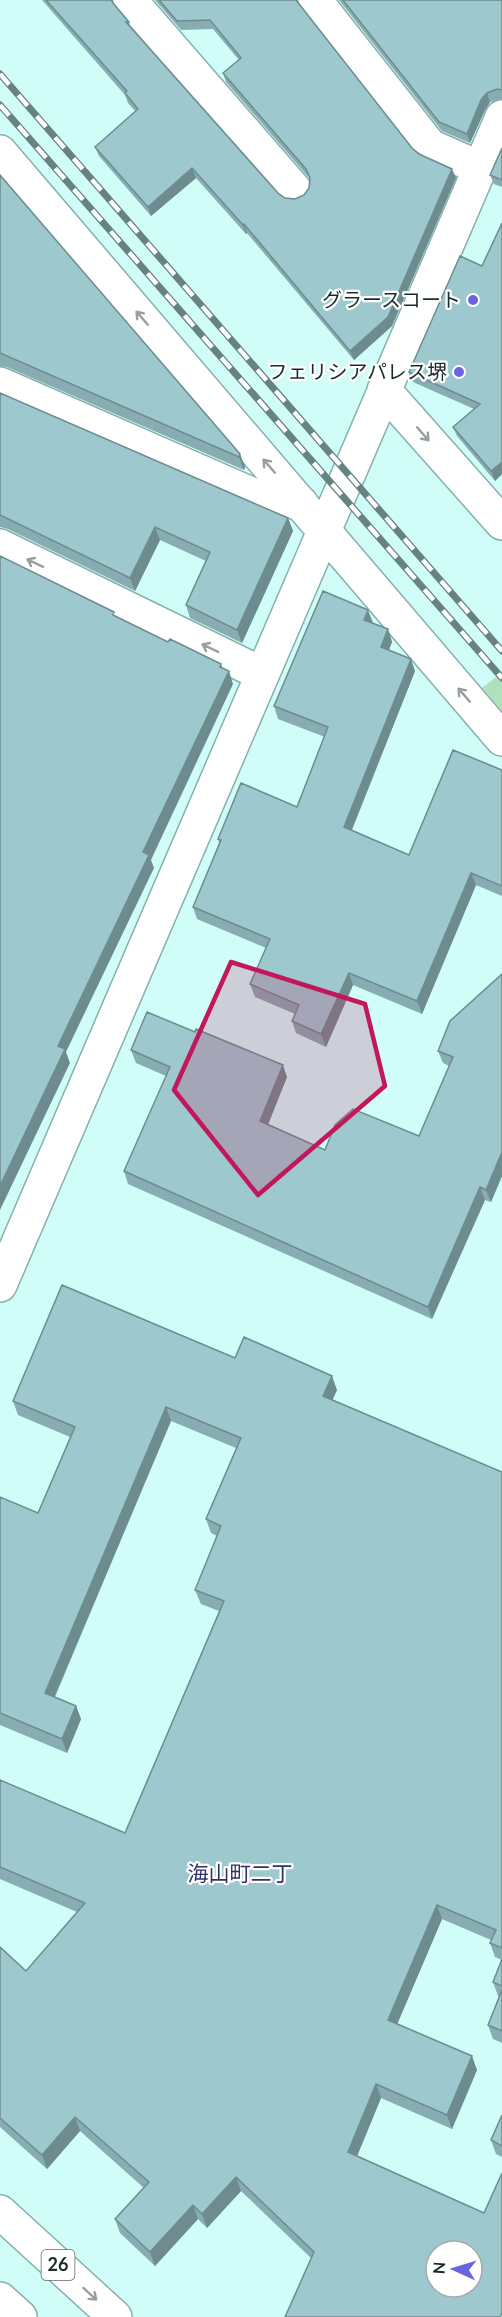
<svg xmlns="http://www.w3.org/2000/svg" width="502" height="2317" viewBox="0 0 502 2317" font-family="Lato,'Noto Sans JP',sans-serif">
  <rect width="100%" height="100%" fill="#d0fdf8"/>
  <path fill="#b1e0bd" d="M502 672V711L482 688Z"/>
  <g fill="none" stroke-linecap="round" stroke-linejoin="round">
    <defs>
      <path id="minor" d="M130 0 295 190
        M315 0 430 146 480 168
        M0 152 502 739
        M0 384 258 497 301 503
        M384 390 502 523
        M0 546 262 674
        M0 1285 502 117"/>
      <path id="highway" d="M0 2212 115 2317
        M0 2299 20 2317"/>
    </defs>
    <use href="#minor" stroke="#86b0ac" stroke-width="36"/>
    <use href="#highway" stroke="#86b0ac" stroke-width="36"/>
    <use href="#minor" stroke="#fff" stroke-width="33"/>
    <use href="#highway" stroke="#fff" stroke-width="33"/>
    <defs>
      <path id="rail" d="M0 74 502 651
        M0 105 502 678"/>
    </defs>
    <use href="#rail" stroke="#668380" stroke-width="7"/>
    <use href="#rail" stroke="#fff" stroke-width="4.5" stroke-dasharray="14" stroke-linecap="butt"/>
  </g>
  <path fill="#87acb1" d="M42 0H112L113 3 129 22 130 26 278 193 285 198 295 199 304 195 309 188 310 179 226 82 223 73 239 60 213 29 181 30 155 0H297V1L412 148 456 178 392 326 354 360 247 233 246 234 196 178 151 216 99 156 95 147 135 111 128 103 125 95Z
    M339 0H502V99L490 102 485 110 470 143 442 131Z
    M502 148V187L494 184 490 175Z
    M0 175 240 454 245 467 244 470 7 367 0 366Z
    M502 223V474L495 481 457 436 453 427 474 409 413 382 409 372 482 266Z
    M0 393 288 518 293 531 242 643 190 618 186 605 206 561 160 540 135 591 8 529 0 527Z
    M372 623 388 629 392 642 389 650 415 671 352 830 409 855 502 770V896L476 885 422 1014 353 985 326 1047 296 1033 292 1021 295 1014 255 997 250 984 266 948 197 919 193 907 219 843 218 839 297 807 325 737 278 719 274 706Z
    M502 974V1176L491 1202 485 1200 432 1319 128 1184 124 1171 166 1076 136 1063 131 1050 287 1077 268 1125 325 1150 419 1136 449 1066 443 1063 438 1051Z
    M235 1358 337 1390 332 1400 502 1472V2043L493 2039 488 2025 499 1997 498 1996 493 1982 502 1960 495 1957 490 1943 491 1940 442 1919 397 2024 477 2070 452 2129 381 2098 357 2156 502 2317 311 2258 241 2191 207 2228 198 2219 155 2266 120 2233 115 2219 144 2188 80 2131 47 2169 0 2127V1947L26 1971 77 1912 0 1879V1780L125 1833 219 1611 201 1604 195 1590 217 1536 211 1533 206 1519 236 1448 171 1421 55 1697 76 1706 81 1719 67 1753 0 1725V1497L38 1513 70 1437 18 1415 13 1401Z
    M502 2115V2157L496 2154 491 2140Z"/>
  <path fill="#6e8c90" d="M487 93 490 102 485 110 470 143 467 134 481 100Z
    M192 168 196 178 151 216 148 207Z
    M452 169 456 178 392 326 354 360 350 351Z
    M244 224 247 233 246 234 243 225Z
    M240 454 245 467 244 470 239 457Z
    M502 462V474L495 481 491 471Z
    M288 518 293 531 242 643 237 630Z
    M155 527 160 540 135 591 130 578Z
    M368 610 373 623 369 632 364 620Z
    M388 629 392 642 385 659 381 647Z
    M411 659 415 671 348 839 344 827Z
    M221 664 226 676 229 671 233 684 151 860 154 868 66 1052 70 1063 0 1210V1186L58 1046 143 852Z
    M471 873 476 885 422 1014 417 1001Z
    M349 973 353 985 326 1047 321 1034Z
    M283 1065 287 1077 264 1134 260 1121Z
    M502 1152V1176L491 1202 486 1190Z
    M480 1187 485 1200 432 1319 428 1307Z
    M332 1376 337 1390 328 1410 323 1396Z
    M166 1407 171 1421 50 1707 45 1693Z
    M76 1706 81 1719 67 1753 62 1739Z
    M437 1905 442 1919 393 2034 388 2020Z
    M472 2056 477 2070 452 2129 447 2115Z
    M376 2084 381 2098 353 2166 348 2152Z
    M75 2117 80 2131 47 2169 42 2155Z
    M236 2177 241 2191 207 2228 202 2214Z
    M193 2205 198 2219 155 2266 150 2252Z"/>
  <path fill="#9dc8ce" stroke="#6e8c90" stroke-width="1.5" fill-rule="evenodd" d="M46 0H111L113 3 129 22H126L278 193 285 198 295 199 304 195 309 188 310 178 306 169 223 73 241 58 210 20 177 21 159 0H296L412 148 419 154 452 169 388 317 350 351 244 224 243 225 192 168 148 207 95 147 138 109 125 93 127 91Z
    M343 0H502V90L497 89 487 93 481 100 467 134 439 122Z
    M502 148V180L490 175Z
    M0 175 240 454 239 457 0 353Z
    M502 223V462L491 471 453 427 480 404 409 372 460 256 482 266Z
    M0 393 288 518 237 630 186 605 210 552 155 527 130 578 0 515Z
    M0 556 114 612 113 615 168 642 170 639 221 664 220 667 229 671 143 852 149 855 58 1046 65 1049 0 1186Z
    M323 591 368 610 364 620 388 629 381 647 411 659 344 827 409 855 453 750 502 770V886L471 873 417 1001 349 973 321 1034 292 1021 299 1005 250 984 270 939 193 907 221 840 218 839 241 783 297 807 328 727 274 706Z
    M502 974V1152L486 1190 480 1187 428 1307 124 1171 170 1067 131 1050 147 1012 195 1032 196 1029 283 1065 260 1121 325 1150 335 1125 353 1109 419 1136 453 1057 438 1051 450 1021Z
    M62 1285 235 1358 244 1337 332 1376 323 1396 502 1472V1948L490 1943 496 1930 437 1905 388 2020 472 2056 447 2115 376 2084 348 2152 484 2213 502 2173V2313L500 2317H285L314 2252 236 2177 202 2214 193 2205 150 2252 115 2219 149 2182 75 2117 42 2155 0 2118V1947L26 1971 85 1903 0 1867V1780L125 1833 224 1601 195 1590 221 1526 206 1519 241 1438 166 1407 45 1693 76 1706 62 1739 0 1713V1497L38 1513 75 1427 13 1401ZM436 2251H472V2287H436Z
    M502 1959V1986L493 1982Z
    M502 1990V2031L488 2025Z
    M502 2115V2146L491 2140Z"/>
  <defs><path id="oneway-shaft" d="M-6 0H5M1.5-3L5.5 0L1.5 3" fill="none" stroke-width="1.6" stroke-linecap="round" stroke-linejoin="round" transform="scale(1.5)"/></defs>
  <g stroke="#98a09f">
    <use href="#oneway-shaft" transform="translate(142 318) rotate(-131)"/>
    <use href="#oneway-shaft" transform="translate(423 434) rotate(49)"/>
    <use href="#oneway-shaft" transform="translate(269 466) rotate(-131)"/>
    <use href="#oneway-shaft" transform="translate(35 563) rotate(-154)"/>
    <use href="#oneway-shaft" transform="translate(210 648) rotate(-154)"/>
    <use href="#oneway-shaft" transform="translate(464 695) rotate(-131)"/>
    <use href="#oneway-shaft" transform="translate(90 2294) rotate(42)"/>
  </g>
  <path fill="#c2185b" fill-opacity="0.2" stroke="#c2185b" stroke-width="4.5" stroke-linejoin="round" d="M231 962 365 1004 385 1086 258 1195 174 1090Z"/>
  <g fill="#6865de" stroke="#fff" stroke-width="2">
    <circle cx="473" cy="300" r="6"/>
    <circle cx="459" cy="372" r="6"/>
  </g>
  <g text-anchor="middle" stroke-width="4.5" stroke-linejoin="round" paint-order="stroke">
    <rect fill="#fff" stroke="#5f6b6a" stroke-width="1.5" x="41.5" y="2250" width="33" height="30" rx="4.5"/>
    <g font-size="18" font-weight="bold" fill="#1a2c2a">
      <text x="58" y="2271">26</text>
    </g>
    <g font-size="20" fill="#1a2c2a" stroke="#fff" text-anchor="end">
      <text x="461" y="307">グラースコート</text>
      <text x="447" y="379">フェリシアパレス堺</text>
    </g>
    <g font-size="21" fill="#31306b" stroke="#fff">
      <text x="240" y="1881">海山町二丁</text>
    </g>
  </g>
  <g transform="translate(454 2269) rotate(274)"><circle r="28" fill="#ffffff" stroke="#a3abaa" stroke-width="1.5"/>
  <path d="M0-4.5L10 22L0 15L-10 22Z" fill="#6865de"/>
  <text y="-9" font-size="16" font-weight="bold" text-anchor="middle" fill="#1a2c2a">N</text>
  </g>
</svg>
